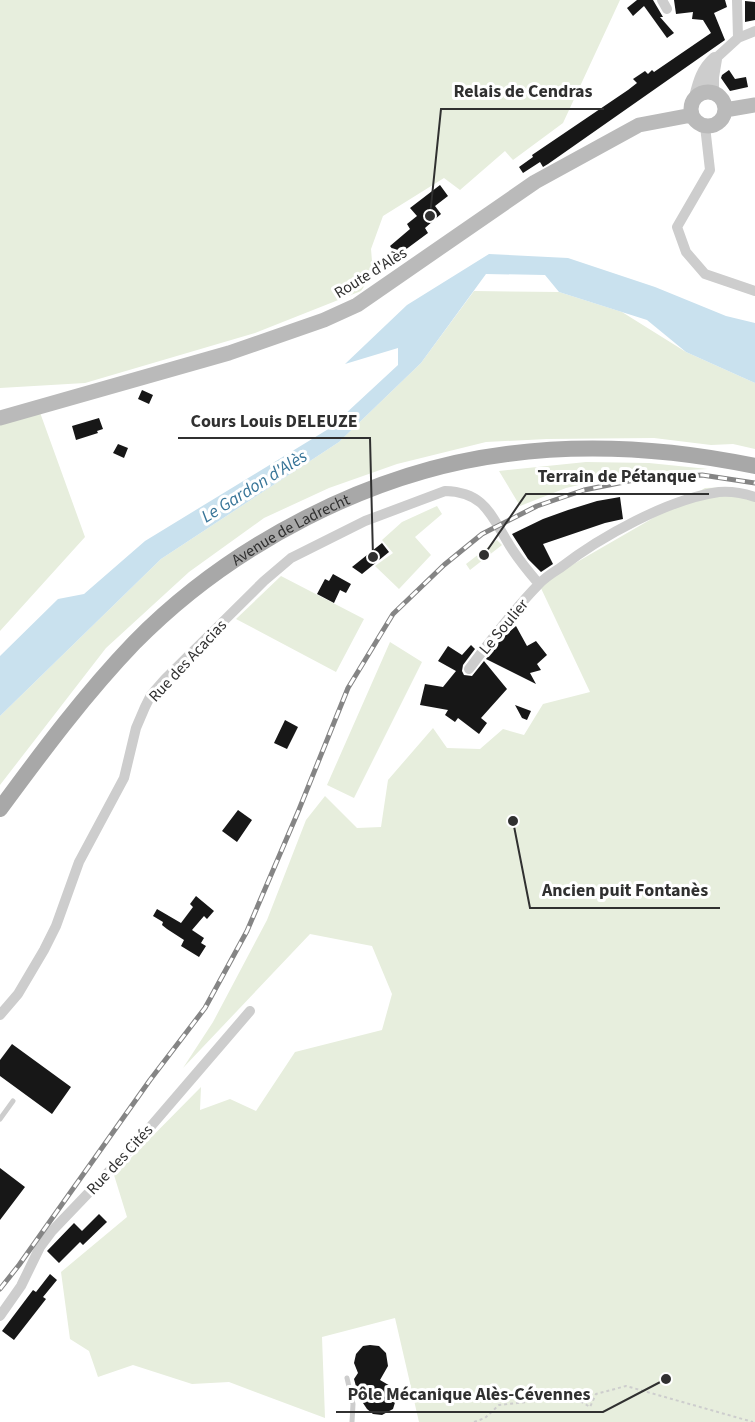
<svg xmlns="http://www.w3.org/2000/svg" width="755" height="1422" viewBox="0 0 755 1422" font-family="'Source Sans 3',sans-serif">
  <rect width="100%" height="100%" fill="#fff"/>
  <path fill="#e7eedd" d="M0 0H620L563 123 513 160 505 151 460 190 444 178 383 216 371 249 373 273 361 291 255 333 85 383 0 388Z
    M474 291 559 292 622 312 686 352 755 383V449L733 444 711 445 654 438 547 439 486 442 397 464 329 488 264 518 189 572 106 648 0 785V716L161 559 339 442 421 363Z
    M38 407 85 537 0 631V418Z
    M586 462 649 463 708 469 631 473 566 488 520 506 499 471Z
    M730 487 755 494V1422H419L395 1318 322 1337 325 1418 229 1382 192 1384 133 1365 98 1377 89 1351 70 1339 61 1272 127 1217 114 1175 201 1087 200 1110 230 1099 256 1111 295 1052 382 1030 392 994 372 946 310 934 183 1068 213 1022 267 920 306 820 325 796 357 828 381 827 388 780 433 728 447 748 480 749 503 729 524 735 543 704 590 692 539 584 705 488Z
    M437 506 442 514 415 537 431 555 399 589 375 566 393 553 382 540 402 522Z
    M497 540 502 545 470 570 466 564Z
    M281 576 364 619 336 672 236 619Z
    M390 642 422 662 354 798 327 785Z"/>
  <path fill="#c9e1ee" d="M489 254 568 258 655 287 726 316 755 323V383L686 352 647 320 559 292 545 275 486 274 421 363 339 442 161 559 0 716V656L58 599 84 594 145 541 330 428 398 365V348L345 364 407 305Z"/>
  <path fill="#171717" d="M637 0H653L663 17H660L674 33 667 38 644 6 633 16 627 8Z
    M674 0H725L727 7 714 13 725 40 548 164 543 167 540 162 523 173 519 167 533 157 532 155 628 90 637 83 633 79 645 71 648 74 652 70 654 72 711 33 703 20 692 19 693 12 676 14Z
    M745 1 755 2V20L745 22Z
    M729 70 735 79 746 77 748 87 730 91 721 78 722 75Z
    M440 185 448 196 435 206 441 214 425 228 428 233 401 253 396 254 390 246 410 229 407 224 417 216 410 208Z
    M142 390 153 395 149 404 138 399Z
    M99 418 103 429 97 431 98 433 76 440 72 426Z
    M118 444 128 448 124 458 113 453Z
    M620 497 623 519 605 523 543 544 553 564 541 572 528 559 512 534 543 519 568 510 597 501Z
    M382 543 389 552 362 574 352 567Z
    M333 574 351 584 346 593 340 590 334 603 317 594 325 579 329 581Z
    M516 626 527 646 536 641 547 655 537 664 541 670 530 673 536 684 486 659 501 639Z
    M471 645 475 649 463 665 462 671 464 675 472 676 484 661 507 689 481 718 487 723 479 734 458 718 455 722 445 715 448 710 420 705 425 684 443 687 456 671 438 661 448 646 462 655Z
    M515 705 531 711 527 720 522 718Z
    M285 720 298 727 287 749 274 743Z
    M238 810 252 820 237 842 222 831Z
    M196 896 214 911 207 919 204 916 192 930 204 938 201 943 206 946 199 957 181 946 184 940 167 929 162 925 163 922 153 916 157 909 181 923 193 907 190 904Z
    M12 1044 71 1087 52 1114 0 1076V1060Z
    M0 1168 25 1187 0 1220Z
    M99 1214 107 1222 83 1245 80 1242 59 1263 47 1251 74 1223 82 1231Z
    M50 1274 57 1280 43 1297 46 1299 14 1340 2 1331 33 1290 36 1292Z
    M370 1345 379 1346 386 1353 388 1366 380 1380 392 1387 397 1396 393 1409 382 1415 373 1414 367 1409 363 1403V1394L357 1390 354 1379 358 1373 354 1363 356 1354 363 1346Z"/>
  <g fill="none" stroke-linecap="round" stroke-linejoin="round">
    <path stroke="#cdcdcd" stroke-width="2" stroke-dasharray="3 3" stroke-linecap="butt" d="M474 1422 485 1418 499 1405 573 1397 590 1407 596 1394 626 1386 753 1422"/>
    <path stroke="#cdcdcd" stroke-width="5" d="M0 1119 13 1101
      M347 1378 353 1404 352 1422"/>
    <path stroke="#cdcdcd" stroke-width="10" d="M662 0 667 9
      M737 0 738 38
      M715 59 738 38 755 31
      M705 126 710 170 677 227 686 252 705 274 755 291
      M469 669C491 640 513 611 538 585 544 578 552 573 560 568 600 537 668 499 719 492 732 491 743 493 755 497
      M0 1015 18 994 44 950 56 926 79 862 124 778 136 728 145 707 151 695 165 679 264 581 291 558 365 521 445 491C483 492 490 513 507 541 516 557 527 570 539 584
      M0 1316 21 1286 40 1247 52 1231 140 1139 250 1011"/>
    <path stroke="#cdcdcd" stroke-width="14" d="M712 92V77L715 59
      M696 97C700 81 703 70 715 59"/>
    <path stroke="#bababa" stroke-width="15" d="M691 109a17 17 0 1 1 34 0a17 17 0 1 1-34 0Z
      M725 110 755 105
      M0 418 229 353 324 320 357 305 535 182 639 125 692 115"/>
    <path stroke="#a8a8a8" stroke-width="16" id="s1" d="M0 809C42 752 85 694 134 643 230 545 371 471 507 454 590 443 673 449 755 466"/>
    <defs>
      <path id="rail" d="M0 1289 19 1265 150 1080 205 1008 247 931 298 812 348 688 393 614 444 565 482 534 537 506 584 490 634 480 702 475 755 483"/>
    </defs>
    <use href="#rail" stroke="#858585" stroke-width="5"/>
    <use href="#rail" stroke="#fff" stroke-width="3" stroke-dasharray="9" stroke-linecap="butt"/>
  </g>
  <g text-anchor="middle" stroke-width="6" stroke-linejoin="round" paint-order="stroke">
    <g font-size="16" fill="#303030" stroke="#fff">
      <text transform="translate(370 272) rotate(-32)" y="6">Route d'Alès</text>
      <text dy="6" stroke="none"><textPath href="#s1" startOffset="408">Avenue de Ladrecht</textPath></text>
      <text transform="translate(503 626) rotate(-50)" y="6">Le Soulier</text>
      <text transform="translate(187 660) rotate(-47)" y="6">Rue des Acacias</text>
      <text transform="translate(119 1159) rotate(-47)" y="6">Rue des Cités</text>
    </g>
    <g font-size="18" font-style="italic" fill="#387598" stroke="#fff">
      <text transform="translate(254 486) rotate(-32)" y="6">Le Gardon d'Alès</text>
    </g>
  </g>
  <path fill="none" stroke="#303030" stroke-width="2" d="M430 216L441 109H604M373 557L370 438H178M484 555L526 494H709M513 821L530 908H720M666 1379L603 1412H336"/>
  <g fill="#303030" stroke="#fff" stroke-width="2">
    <circle cx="430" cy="216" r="6"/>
    <circle cx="373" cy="557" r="6"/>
    <circle cx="484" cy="555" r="6"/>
    <circle cx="513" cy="821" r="6"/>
    <circle cx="666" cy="1379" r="6"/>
  </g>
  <g font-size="18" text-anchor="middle" font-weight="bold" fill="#303030" stroke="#fff" stroke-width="6" stroke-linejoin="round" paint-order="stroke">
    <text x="523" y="97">Relais de Cendras</text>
    <text x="274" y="427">Cours Louis DELEUZE</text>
    <text x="617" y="482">Terrain de Pétanque</text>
    <text x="625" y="896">Ancien puit Fontanès</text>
    <text x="469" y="1400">Pôle Mécanique Alès-Cévennes</text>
  </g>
</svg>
